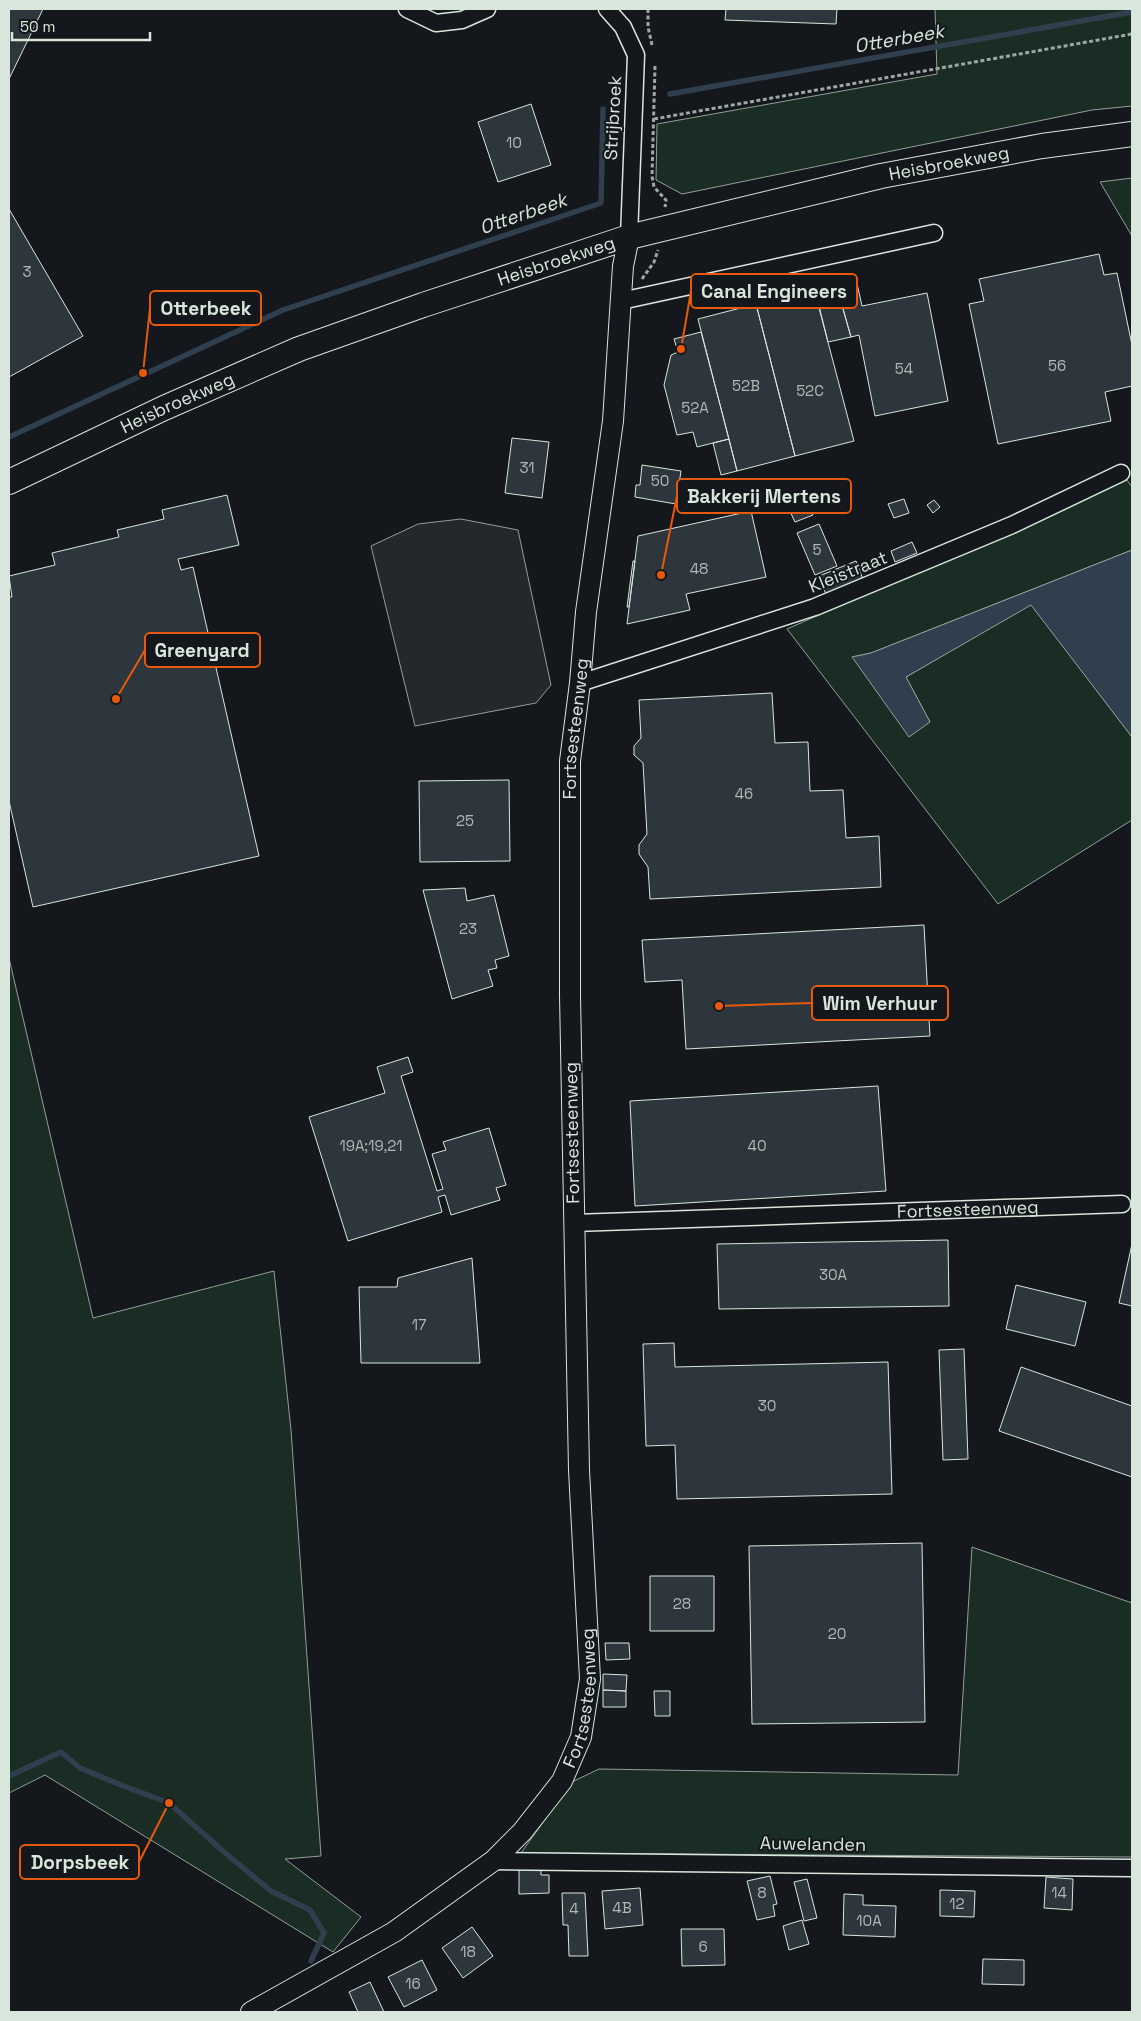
<svg xmlns="http://www.w3.org/2000/svg" width="1141" height="2021" viewBox="0 0 1141 2021" font-family="'Space Grotesk',sans-serif">
  <rect width="100%" height="100%" fill="#14181c"/>
  <path fill="#1a2d24" stroke="#939e99" d="M935 9H1132V106L1092 110 682 194 656 180 657 124 937 74Z
    M1132 178V236L1100 182Z
    M1127 480 1132 487V550L871 653 852 657 930 722 906 677 1031 604 1132 737V820L998 904 787 629Z
    M9 958 93 1318 274 1271 291 1430 321 1856 285 1859 361 1917 333 1952 45 1775 9 1793Z
    M972 1547 1132 1603V1857L521 1853 572 1782 599 1769 958 1775Z"/>
  <path fill="#24282b" stroke="#939e99" d="M461 519 518 530 551 685 536 703 415 726 371 546 418 524Z"/>
  <path fill="#2f3f4d" stroke="#939e99" d="M1132 550V737L1031 605 906 677 930 722 909 737 852 657 871 653Z"/>
  <g fill="none" stroke-linecap="round" stroke-linejoin="round">
    <path stroke="#2f3f4d" stroke-width="5.5" d="M670 94 1132 12
      M9 437 283 310 601 203 603 109
      M9 1776 61 1752 80 1768 121 1785 169 1803 224 1852 271 1891 310 1910 324 1933 311 1961"/>
  </g>
  <path fill="#2c363c" stroke="#d8e6dc" d="M9 9H43L9 79Z
    M726 9H837L836 24 725 20Z
    M531 104 551 165 498 182 478 122Z
    M9 209 83 336 9 377Z
    M1099 254 1104 275 1117 273 1132 345V386L1105 392 1111 421 998 444 969 304 984 301 979 279Z
    M856 279 862 306 927 293 948 401 875 416 859 335 851 337 836 284Z
    M837 288 851 337 828 342 816 294Z
    M814 289 854 441 795 456 756 304Z
    M756 304 795 456 737 471 698 319Z
    M701 332 729 439 697 447 693 432 677 435 664 385 671 355 678 352 674 339Z
    M512 438 549 442 542 498 505 493Z
    M729 439 737 471 721 475 713 443Z
    M642 465 681 471 676 504 635 497 636 485H640Z
    M227 495 239 545 178 559 181 570 193 567 259 856 33 907 9 801V597H12L9 576 55 565 52 553 119 537 117 530 164 519 162 510Z
    M904 499 909 513 894 518 888 504Z
    M934 500 940 507 933 513 927 505Z
    M807 501 813 515 795 522 789 509Z
    M751 511 766 577 686 594 690 610 627 624 638 536Z
    M819 524 837 566 815 575 797 533Z
    M912 542 917 553 895 562 891 551Z
    M633 561H635L629 607H627Z
    M856 561 864 582 827 597 819 576Z
    M772 693 775 743 808 742 810 791 843 790 846 838 879 836 881 887 650 899 648 867 639 854V845L647 834 643 763 634 755V746L641 738 639 700Z
    M509 780 510 861 420 862 419 781Z
    M465 888 467 901 494 895 509 956 495 960 497 968 488 970 493 986 452 999 423 890Z
    M924 925 930 1036 686 1049 682 980 645 982 642 940Z
    M408 1057 413 1072 401 1076 437 1191 443 1189 432 1154 446 1150 443 1142 489 1128 506 1185 496 1188 500 1200 451 1215 445 1195 438 1197 442 1212 348 1241 309 1117 385 1093 377 1067Z
    M878 1086 886 1191 635 1206 630 1101Z
    M948 1240 949 1306 719 1309 717 1244Z
    M1132 1244V1306L1119 1303Z
    M472 1258 480 1363H361L359 1287H397L398 1278Z
    M1016 1285 1086 1302 1075 1346 1006 1329Z
    M674 1343 675 1367 888 1362 892 1494 677 1499 675 1445 646 1446 643 1344Z
    M964 1349 968 1459 943 1460 939 1350Z
    M1021 1367 1132 1406V1477L999 1431Z
    M922 1543 925 1722 752 1724 749 1546Z
    M650 1576H714V1631H650Z
    M605 1643H629L630 1659 606 1660Z
    M603 1674 627 1675 626 1691 603 1690Z
    M603 1690 626 1691V1707H603Z
    M654 1691H670V1716H655Z
    M519 1866H541V1875H549V1893L519 1894Z
    M770 1876 777 1904 773 1905 775 1916 757 1920 747 1881Z
    M1046 1877 1073 1879 1072 1910 1044 1908Z
    M807 1879 817 1918 804 1921 794 1882Z
    M640 1888 643 1925 605 1929 602 1891Z
    M940 1890 975 1891 974 1917 940 1916Z
    M562 1893H585L588 1956H569L568 1925H563Z
    M844 1894 863 1895V1905L896 1906 895 1937 843 1935Z
    M802 1920 809 1944 789 1950 783 1926Z
    M472 1927 493 1956 463 1978 442 1948Z
    M681 1929H724L725 1965 682 1966Z
    M983 1959 1024 1960V1985L982 1984Z
    M422 1960 437 1990 404 2007 388 1977Z
    M370 1982 384 2012H358L349 1992Z"/>
  <g fill="none" stroke-linecap="round" stroke-linejoin="round">
    <defs>
      <g id="minor">
        <path d="M407 9 436 23 462 20 487 9"/>
        <path d="M607 9 623 27 636 55 629 237"/>
        <path d="M621 301 934 233"/>
        <path d="M580 683 815 607 1012 525 1121 473"/>
        <path id="s1" d="M574 1223 1122 1204"/>
        <path d="M493 1861 1132 1868"/>
      </g>
      <g id="tertiary">
        <path id="s2" d="M251 2012 394 1932 493 1861 522 1832 562 1781 581 1737 590 1679 579 1470 570 995V761L580 683 586 612 613 421 623 266 629 237"/>
      </g>
      <g id="secondary">
        <path id="s3" d="M9 482 164 408 299 349 423 305 629 237 881 176 1042 146 1132 134"/>
      </g>
    </defs>
    <use href="#minor" stroke="#d8e6dc" stroke-width="19"/>
    <use href="#tertiary" stroke="#d8e6dc" stroke-width="22"/>
    <use href="#secondary" stroke="#d8e6dc" stroke-width="26"/>
    <path stroke="#9da8a2" stroke-width="3" stroke-dasharray="4 2.5" stroke-linecap="butt" d="M648 9V27L652 45
      M655 66 652 176 654 187 666 200 665 207
      M654 119 1132 34
      M642 279 654 262 658 250"/>
    <use href="#minor" stroke="#14181c" stroke-width="16"/>
    <use href="#tertiary" stroke="#14181c" stroke-width="20"/>
    <use href="#secondary" stroke="#14181c" stroke-width="24"/>
  </g>
  <g text-anchor="middle" stroke-width="4" stroke-linejoin="round" paint-order="stroke">
    <g font-size="15" fill="#adbab4">
      <text x="514" y="148">10</text>
      <text x="27" y="277">3</text>
      <text x="1057" y="371">56</text>
      <text x="904" y="374">54</text>
      <text x="746" y="391">52B</text>
      <text x="810" y="396">52C</text>
      <text x="695" y="413">52A</text>
      <text x="527" y="473">31</text>
      <text x="660" y="486">50</text>
      <text x="817" y="555">5</text>
      <text x="699" y="574">48</text>
      <text x="744" y="799">46</text>
      <text x="465" y="826">25</text>
      <text x="468" y="934">23</text>
      <text x="371" y="1151">19A;19,21</text>
      <text x="757" y="1151">40</text>
      <text x="833" y="1280">30A</text>
      <text x="419" y="1330">17</text>
      <text x="767" y="1411">30</text>
      <text x="682" y="1609">28</text>
      <text x="837" y="1639">20</text>
      <text x="762" y="1898">8</text>
      <text x="1059" y="1898">14</text>
      <text x="957" y="1909">12</text>
      <text x="622" y="1913">4B</text>
      <text x="574" y="1914">4</text>
      <text x="869" y="1926">10A</text>
      <text x="703" y="1952">6</text>
      <text x="468" y="1957">18</text>
      <text x="413" y="1989">16</text>
    </g>
    <g font-size="18" fill="#d8e6dc" stroke="#14181c">
      <text transform="translate(613 118) rotate(-87)" y="6">Strijbroek</text>
      <text dy="6" stroke="none"><textPath href="#s3" startOffset="996">Heisbroekweg</textPath></text>
      <text dy="6" stroke="none"><textPath href="#s3" startOffset="591">Heisbroekweg</textPath></text>
      <text dy="6" stroke="none"><textPath href="#s3" startOffset="186">Heisbroekweg</textPath></text>
      <text transform="translate(848 572) rotate(-22)" y="6">Kleistraat</text>
      <text dy="6" stroke="none"><textPath href="#s2" startOffset="1449">Fortsesteenweg</textPath></text>
      <text transform="translate(572 1133) rotate(-91)" y="6">Fortsesteenweg</text>
      <text dy="6" stroke="none"><textPath href="#s1" startOffset="394">Fortsesteenweg</textPath></text>
      <text dy="6" stroke="none"><textPath href="#s2" startOffset="478">Fortsesteenweg</textPath></text>
      <text transform="translate(813 1844) rotate(1)" y="6">Auwelanden</text>
    </g>
    <g font-size="19" font-style="italic" fill="#d8e6dc" stroke="#14181c">
      <text transform="translate(899 38) rotate(-10)" y="7">Otterbeek</text>
      <text transform="translate(523 213) rotate(-19)" y="7">Otterbeek</text>
    </g>
  </g>
  <path fill="none" stroke="#e8590c" stroke-width="2" d="M681 349L691 291M143 373L150 308M661 575L677 496M116 699L145 650M719 1006L812 1003M169 1803L139 1862"/>
  <g fill="#e8590c" stroke="#14181c" stroke-width="2">
    <circle cx="681" cy="349" r="5"/>
    <circle cx="143" cy="373" r="5"/>
    <circle cx="661" cy="575" r="5"/>
    <circle cx="116" cy="699" r="5"/>
    <circle cx="719" cy="1006" r="5"/>
    <circle cx="169" cy="1803" r="5"/>
  </g>
  <g fill="#14181c" stroke="#e8590c" stroke-width="2">
    <rect x="691" y="274" width="166" height="34" rx="5"/>
    <rect x="150" y="291" width="111" height="34" rx="5"/>
    <rect x="677" y="479" width="174" height="34" rx="5"/>
    <rect x="145" y="633" width="115" height="34" rx="5"/>
    <rect x="812" y="986" width="136" height="34" rx="5"/>
    <rect x="20" y="1845" width="119" height="34" rx="5"/>
  </g>
  <g font-size="19" text-anchor="middle" font-weight="bold" fill="#d8e6dc">
    <text x="774" y="298">Canal Engineers</text>
    <text x="206" y="315">Otterbeek</text>
    <text x="764" y="503">Bakkerij Mertens</text>
    <text x="202" y="657">Greenyard</text>
    <text x="880" y="1010">Wim Verhuur</text>
    <text x="80" y="1869">Dorpsbeek</text>
  </g>
  <rect width="1141" height="2021" fill="none" stroke="#d8e6dc" stroke-width="20"/>
  <path d="M12 32v8h138v-8" fill="none" stroke="#d8e6dc" stroke-width="2.5"/>
  <text x="20" y="32" font-size="15" fill="#d8e6dc" stroke="#14181c" stroke-width="4" paint-order="stroke">50 m</text>
</svg>
